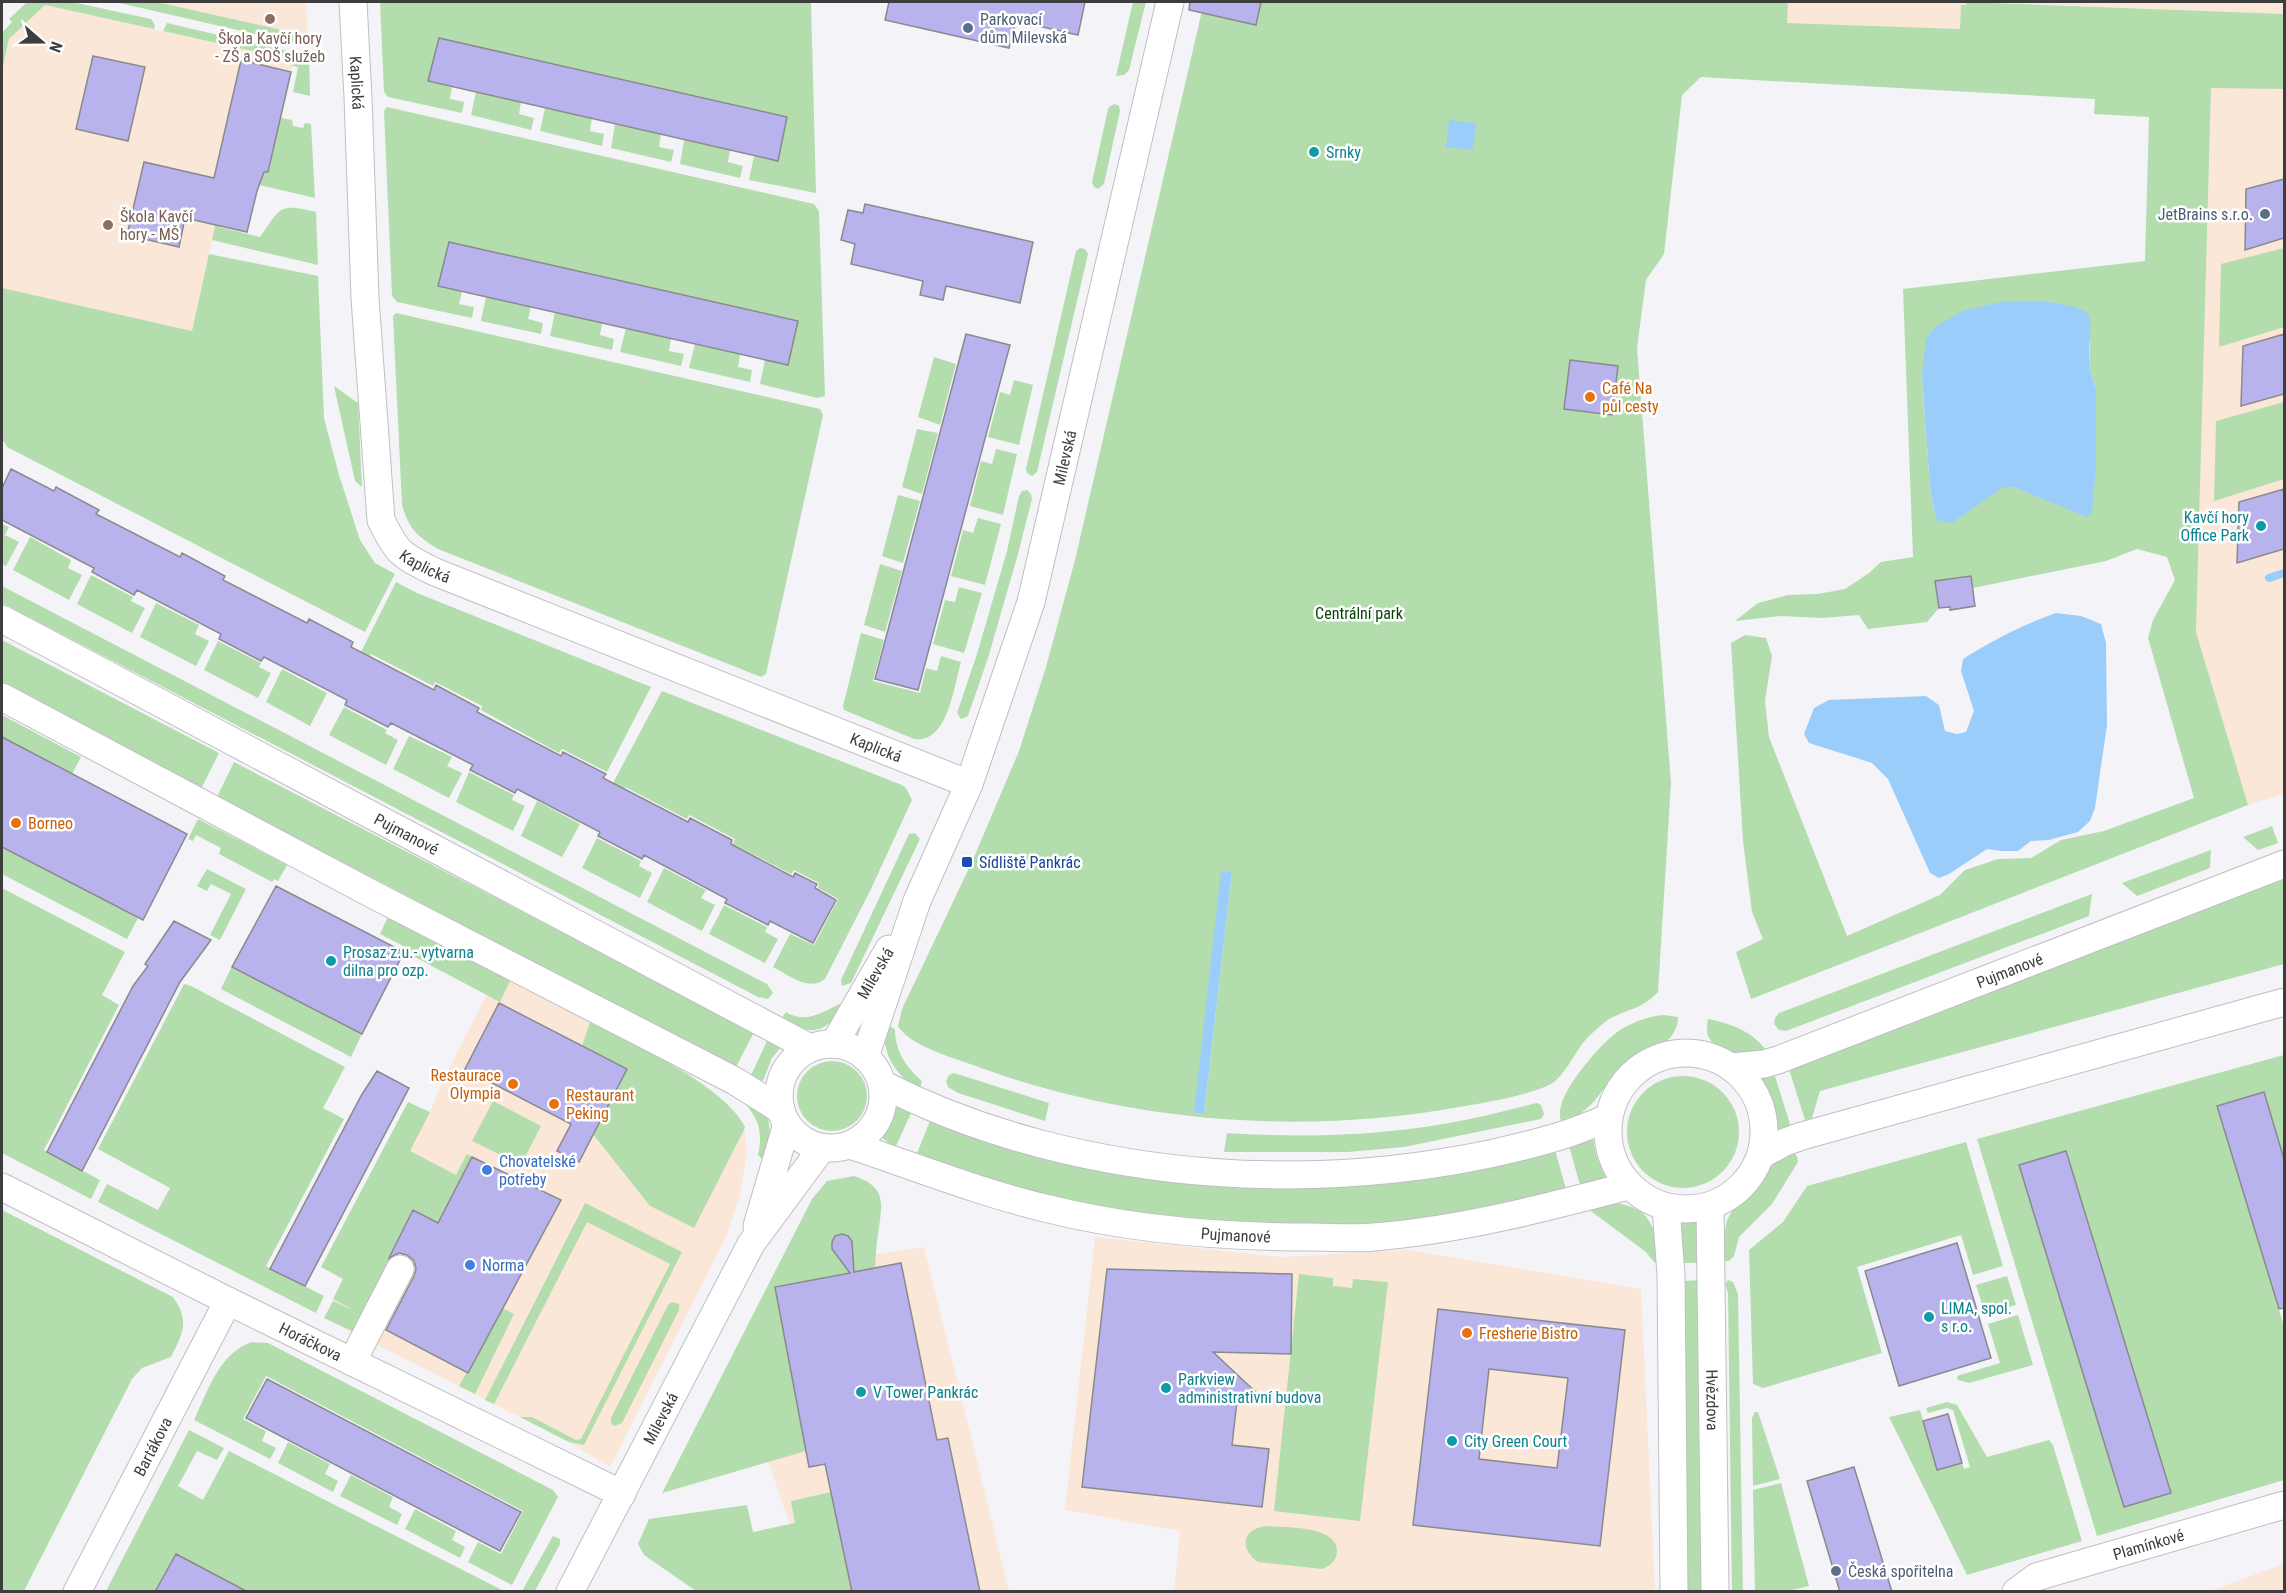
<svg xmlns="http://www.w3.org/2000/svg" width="2286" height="1593" viewBox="0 0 2286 1593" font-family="'Roboto Condensed',sans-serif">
  <rect width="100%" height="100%" fill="#f4f4f8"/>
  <path fill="#fae7d7" d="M1788 2H2284V14L1978 2 1960 29 1787 23Z
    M2284 87V794L2248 805 2196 632 2211 88Z
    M497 974 687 1073 728 1105 744 1125 747 1152 740 1196 726 1237 610 1467 565 1440 324 1318 430 1112 444 1078Z
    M1095 1237 1282 1257 1408 1250 1641 1289 1655 1591H1174L1180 1531 1065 1510Z
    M924 1247 1009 1591H813L744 1392 748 1333 782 1268Z"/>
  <path fill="#fbe7d8" d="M157 2H306L308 36Z
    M45 5 294 60 291 72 241 61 219 161 229 163 192 331 2 288V71L9 39Z
    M2284 1564V1591H2209Z"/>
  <path fill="#b3ddad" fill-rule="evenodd" d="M27 2H72L151 19 155 25 154 29 45 5 9 39 2 71V33L12 22 9 19Z
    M115 2H157L308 36V46Z
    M380 2H811L816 193 749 180 754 156 778 161 787 117 439 38 429 81 452 87 450 99 464 102 462 113 388 97 384 92Z
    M1133 2H1146L1129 70 1124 75 1116 76Z
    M1204 2H1225L1221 17 1255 25 1261 2H1788L1787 23 1960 29 1961 5H1966V2L2284 14V89L2211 88 2196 632 2248 805 1751 999 1736 952 1763 939 1752 912 1743 841 1731 643 1745 635 1766 638 1772 656 1765 701 1769 737 1847 936 1940 895 1965 870 1998 859 2031 858 2061 840 2104 831 2194 798 2148 638 2153 620 2175 580 2167 557 2137 549 2106 561 1973 588 1971 576 1936 581 1939 608 1927 622 1868 629 1859 615 1822 618 1780 616 1735 621 1758 603 1788 595 1818 594 1845 589 1869 573 1881 562 1913 557 1903 289 2145 261 2149 117 2094 114 2095 99 1701 77 1682 95 1664 254 1646 280 1637 348 1671 783 1658 992C1642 1009 1631 1008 1611 1018 1604 1022 1597 1029 1590 1035 1576 1048 1564 1080 1547 1086 1520 1097 1488 1102 1459 1107 1299 1136 1125 1122 973 1065 951 1057 910 1046 898 1026L902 1009 972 862 1019 751 1046 667 1075 560ZM2090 342 2089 367 2096 389 2095 425 2086 516 2013 487H2002L1936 520 1930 488 1922 376ZM1570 360 1618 366 1612 415 1564 409ZM1232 872 1204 1114 1194 1113Z
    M167 23 309 56 310 96 293 92 298 67 292 66 293 60 163 31Z
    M476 92 521 102 519 114 534 118 531 130 471 115Z
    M1115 104 1119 106 1120 111 1104 184 1098 189 1094 187 1092 182 1108 109 1110 106Z
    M387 107 814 204 819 211 825 396 817 398 760 384 765 360 449 242 439 285 462 291 459 304 474 307 472 318 397 302 392 296 384 111Z
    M545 108 592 118 590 131 604 134 602 146 540 131Z
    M281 118 292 120 293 126 303 128 305 123 311 124 315 198 234 179 227 190 219 227 260 237C281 207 279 203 316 212L318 265 212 240 229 163 268 172Z
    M615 124 661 134 659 147 674 150 671 162 611 148Z
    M684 140 730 150 728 162 743 166 740 178 680 164Z
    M1080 248 1085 249 1088 254 1037 472 1032 476 1027 473 1026 469 1076 251Z
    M2284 248V327L2219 347 2221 264Z
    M209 254 318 276 324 418 339 475 360 540 375 563 395 574 365 632 7 447 2 439V288L192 331Z
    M486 297 531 307 528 319 543 323 541 334 481 321Z
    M555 312 602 323 600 335 614 339 612 350 550 336Z
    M396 313 820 409 823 415 766 674 761 677 438 549C417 536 409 529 402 505L393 316Z
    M626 328 671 339 669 351 684 354 681 366 620 352Z
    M695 344 740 354 738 367 752 370 750 382 689 368Z
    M934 357 956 364 940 425 918 417Z
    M1014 380 1033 385 1019 445 988 437 1000 392 1010 395Z
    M334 386 358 403 362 487 355 481Z
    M2284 402V479L2214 501 2216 421Z
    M917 429 938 433 922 494 902 487Z
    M996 449 1017 454 1003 515 970 506 981 461 992 464Z
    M1027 490 1031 494 1032 499 1018 554 988 658 968 716 961 719 957 713 977 654 1007 551 1019 496 1022 491Z
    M898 495 920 501 903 563 882 556Z
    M978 518 1001 524 985 585 951 576 963 530 973 533Z
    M2 524 9 527 5 535 19 542 6 566 2 564Z
    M30 537 71 560 68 568 82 575 69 600 13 570Z
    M880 564 902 571 885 632 864 625Z
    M91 575 133 597 131 601 145 608 132 633 77 604Z
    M396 582 417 593 651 687 607 772 562 749 559 753 481 710 482 706 435 682 433 686 371 654 370 656 361 652Z
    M2 586 767 984 773 993 768 999 758 997 2 603Z
    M959 587 982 593 964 653 933 644 945 600 955 602Z
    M156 603 199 625 195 634 209 641 196 666 140 637Z
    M861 633 884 640 873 681 920 693 926 668 937 671 941 656 961 662C954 686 948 744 914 739L844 710 843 706Z
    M2 640 219 753 201 789 2 685Z
    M218 641 261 663 259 667 271 673 258 698 204 670Z
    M282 669 327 693 310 726 266 702Z
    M662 691 902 785 906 788 912 800 871 889 825 979C808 992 789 975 773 967L790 934 814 945 838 899 818 888 819 883 794 870 791 874 733 844 735 839 689 815 687 819 625 787 624 789 613 783Z
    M344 707 387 730 385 733 398 740 386 765 329 735Z
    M2 715 81 757 72 774 2 737Z
    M409 736 452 757 447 766 462 773 449 798 393 769Z
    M234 762 754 1032 736 1067 217 797Z
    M469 772 514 795 512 800 525 806 513 831 456 802Z
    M537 801 580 824 562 857 521 836Z
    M198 819 287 865 278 881 274 879 272 882 219 854 221 848 196 835 193 841 188 839Z
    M2272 826 2278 843 2258 850 2243 837Z
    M915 833 920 839 851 983 842 986 841 980 909 834Z
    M597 838 641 861 639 866 652 873 640 898 582 868Z
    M2 847 138 918 127 939 2 874Z
    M2211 850 2210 868 2137 896 2122 883Z
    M664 868 706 890 701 898 715 905 702 931 647 902Z
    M207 869 246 889 220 940 210 935 231 894 211 884 207 891 197 886Z
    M2284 876V964L1820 1091 1812 1118 1805 1120 1788 1066Z
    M2 888 125 952 102 995 119 1005 44 1150 100 1180 91 1199 2 1153Z
    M2092 894 2089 916 1786 1031 1779 1030 1774 1024 1775 1018 1779 1013Z
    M724 905 767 927 765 932 778 939 765 963 709 934Z
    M388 917 510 981 500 1002 409 954 411 950 380 934Z
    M232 966 362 1034 351 1057 221 989Z
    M184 984 191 986 345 1067 323 1108 344 1119 266 1266 324 1296 316 1313 98 1202 107 1184 158 1210 170 1188 98 1149Z
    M842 1003 846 1006C821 1035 816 1035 780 1021L786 1012C806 1025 824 1011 842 1003Z
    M1664 1015 1678 1017C1678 1025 1675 1032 1670 1038 1661 1048 1644 1051 1633 1058 1602 1079 1602 1108 1562 1123 1549 1100 1601 1043 1620 1030 1634 1022 1648 1016 1664 1015Z
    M1708 1019C1729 1023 1752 1031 1765 1049 1751 1061 1718 1055 1709 1038 1706 1032 1707 1025 1708 1019Z
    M590 1022C633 1045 721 1083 744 1125L745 1128 694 1228 650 1206 593 1134 627 1069 582 1046Z
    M886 1024 895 1029C895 1051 906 1067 922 1081L920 1089C896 1078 879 1050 886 1024Z
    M768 1039 782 1046 772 1058 763 1081 751 1075Z
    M2284 1055V1159L2264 1092 2217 1106 2284 1326V1480L2097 1536 1977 1139ZM2066 1151 2171 1492 2124 1507 2019 1165Z
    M797 1096a35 35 0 1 1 70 0a35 35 0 1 1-70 0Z
    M1773 1070 1791 1127 1778 1131 1772 1130 1771 1128 1765 1098 1755 1077Z
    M954 1073 1049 1103 1045 1121 958 1093 948 1087 946 1081 949 1075Z
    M1627 1132a56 56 0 1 1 112 0a56 56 0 1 1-112 0Z
    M493 1101 541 1126 521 1165 472 1141Z
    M743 1101 767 1116C771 1129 773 1148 762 1159L758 1155C763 1132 759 1119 743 1101Z
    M408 1102 430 1112 410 1151 456 1175 467 1154 472 1157 424 1249 413 1210 389 1257 393 1260 354 1332 324 1318 333 1301 355 1311 333 1299 343 1279 321 1267Z
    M1537 1103 1541 1105 1544 1114 1541 1119 1404 1147 1348 1152H1224L1227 1133C1306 1138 1387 1136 1465 1120 1489 1115 1513 1109 1537 1103Z
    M899 1106 912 1111 895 1148 882 1138 892 1122 896 1107Z
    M931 1118 1140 1175 1555 1150 1566 1189 1458 1216 1371 1226 1252 1229 1069 1205 916 1156Z
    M1593 1139 1597 1158 1606 1177 1580 1185 1569 1146Z
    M1966 1142 2003 1266 1973 1275 1961 1235 1857 1267 1882 1353 1763 1388 1753 1384 1749 1250 1783 1222 1807 1186Z
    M1794 1153 1797 1156 1798 1162 1772 1204 1739 1237 1734 1256 1729 1261H1724V1235L1727 1220 1740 1196 1772 1160Z
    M854 1176C888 1187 882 1205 878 1234 876 1245 876 1257 875 1268L775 1288 806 1451 662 1493 812 1199 827 1181Z
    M585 1203 682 1252 584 1445 569 1442 520 1417H532L576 1440 581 1439 670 1264 587 1222 494 1404 485 1400Z
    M1613 1203C1653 1206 1656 1231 1659 1263L1654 1262 1646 1252 1588 1209Z
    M2 1210 173 1297C190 1321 183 1333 171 1357L142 1368 132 1379 24 1591H2Z
    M1682 1220H1699V1263H1682Z
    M1299 1274 1333 1278V1286L1352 1288 1353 1279 1388 1282 1360 1521 1274 1511Z
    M2007 1276 2016 1305 1985 1314 1976 1285Z
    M1701 1280 1706 1591H1688L1683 1281Z
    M1728 1280 1733 1282 1738 1294 1743 1592 1732 1591 1728 1293 1725 1284Z
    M672 1302 679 1304V1310L622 1423 614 1426 611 1423V1418L668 1305Z
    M502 1308 514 1314 475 1394 459 1386 467 1372H469Z
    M2018 1315 2033 1365 1969 1383 1958 1380 1957 1376 2000 1363 1988 1324Z
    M252 1342 268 1343 553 1490 558 1497 512 1585 468 1562 478 1542 501 1554 523 1511 266 1376 243 1419 266 1431 262 1441 276 1448 270 1459 194 1420C208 1391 219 1353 252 1342Z
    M1947 1402 1957 1405 1987 1457 2049 1440 2053 1445 2082 1541 1967 1575 1889 1417 1920 1410 1938 1470 1962 1463 1964 1469 1970 1467 1953 1410 1947 1408 1928 1413 1926 1408Z
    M1755 1412H1758L1780 1479 1753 1486 1752 1418Z
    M189 1430 224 1448 217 1460 197 1451 178 1486 203 1500 229 1451 504 1591H248L176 1554 155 1591H106Z
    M288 1442 330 1464 325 1474 338 1481 333 1492 278 1463Z
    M351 1475 393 1497 389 1507 402 1514 397 1525 340 1496Z
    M1781 1483 1809 1586 1788 1591H1755L1753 1490Z
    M831 1492 852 1591H696L644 1555 638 1544 649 1519 747 1505 753 1532 795 1523 791 1501Z
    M415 1509 456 1531 452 1540 465 1547 460 1558 405 1529Z
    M1267 1526C1286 1528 1338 1525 1337 1552 1336 1562 1329 1566 1322 1569L1258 1562C1238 1548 1243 1528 1267 1526Z
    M553 1536 560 1539V1544L535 1591H522Z"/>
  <path fill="#9bcdfb" d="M1449 120 1476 123 1473 150 1446 147Z
    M2005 301C2032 301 2062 300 2087 312L2090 319 2089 367 2096 389V465L2092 513 2087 517 2013 487 2002 488 1952 523 1936 520 1930 488 1922 376 1926 339 1935 327 1962 311Z
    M2056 613 2081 616 2101 624 2106 643 2107 725 2095 808 2090 821 2078 832 2049 840 2031 841 2018 851H2001L1987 849 1949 874 1939 878 1930 873 1888 779 1872 763 1809 743 1804 734 1814 708 1829 700 1926 696 1939 705 1945 731 1957 734 1966 732 1974 711 1961 671 1963 659C1993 640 2022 625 2056 613Z
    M1221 871 1232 872 1204 1114 1194 1113Z"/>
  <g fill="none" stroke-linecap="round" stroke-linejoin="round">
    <path stroke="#9bcdfb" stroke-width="8" d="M2269 578 2284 573"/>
  </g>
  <path fill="#b8b2ed" stroke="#8a8a8e" stroke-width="1.5" fill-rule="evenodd" d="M889 2H1085L1078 35 1016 21 1009 48 885 20Z
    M1190 2H1261L1256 25 1189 10Z
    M439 38 787 117 778 161 428 81Z
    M93 56 145 67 128 141 76 129Z
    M241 60 291 72 268 172H264L257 191 247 232 185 218 179 247 127 235 144 162 214 178Z
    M2284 179V238L2245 250 2246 189Z
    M865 204 1033 242 1020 303 946 286 943 300 920 295 923 281 851 264 855 244 841 240 848 210 863 213Z
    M449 242 798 321 788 365 438 286Z
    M966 334 1010 345 918 690 875 679Z
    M2284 334V394L2241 406 2243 346Z
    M1570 360 1618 366 1612 415 1564 409Z
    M11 469 54 491 56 487 99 510 96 514 180 557 182 553 225 576 223 580 307 623 309 619 353 642 351 647 434 690 436 685 479 708 477 712 561 756 563 752 606 774 603 778 688 822 690 818 732 840 731 844 793 877 795 873 817 884 815 888 836 900 813 943 770 921 768 925 725 903 727 899 644 855 642 859 598 836 600 832 517 789 515 793 470 770 473 765 391 723 388 727 345 705 347 700 264 657 261 661 219 639 221 634 137 590 134 595 92 572 94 568 2 520V488Z
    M2284 489V549L2237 563 2239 502Z
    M1971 576 1975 606 1950 610V607L1939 608 1935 581Z
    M2 737 187 834 143 920 2 847Z
    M276 886 404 952 362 1034 232 967Z
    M174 921 211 940 180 982 82 1171 47 1152 133 986 148 966 145 964Z
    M499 1003 627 1069 579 1162 557 1151 571 1124 465 1069Z
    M377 1071 409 1088 305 1286 270 1269 361 1096Z
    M2264 1092 2284 1159V1308L2279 1309 2217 1106Z
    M2066 1151 2171 1493 2124 1507 2019 1165Z
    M472 1157 561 1200 468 1373 386 1330 414 1276 416 1269 414 1261 407 1255 399 1253 389 1258 413 1210 438 1223Z
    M842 1234 848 1236 852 1241 854 1272 901 1263 937 1440 948 1438 980 1592H852L825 1464 809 1467 775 1287 850 1273 832 1249V1242L835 1236Z
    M1957 1243 1991 1358 1899 1386 1865 1271Z
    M1107 1269 1292 1274 1291 1354 1213 1352 1260 1396 1237 1401 1232 1445 1269 1449 1262 1507 1082 1487Z
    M1438 1309 1625 1330 1600 1546 1413 1525ZM1489 1369 1568 1378 1557 1468 1479 1459Z
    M267 1379 521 1512 500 1551 246 1418Z
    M1948 1414 1962 1463 1937 1470 1923 1421Z
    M1854 1467 1892 1592H1840L1807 1481Z
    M176 1554 248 1592H155Z"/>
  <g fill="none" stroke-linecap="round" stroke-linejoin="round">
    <defs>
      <g id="minor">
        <path id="s1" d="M353 2 358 97 365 298 381 520C398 555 401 555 435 572L969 784"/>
        <path id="s2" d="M2 619 810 1048"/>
        <path d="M2 697 372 894 735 1081 781 1110"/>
        <path id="s3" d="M834 1044 889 949"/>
        <circle cx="831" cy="1096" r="52"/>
        <circle cx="1686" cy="1131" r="78"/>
        <path id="s4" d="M865 1057 917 901 969 784 1031 602 1170 2"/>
        <path id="s5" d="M1731 1067 1764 1064 1778 1060 2284 864"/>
        <path d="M882 1084C1082 1186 1343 1200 1557 1137 1574 1132 1591 1125 1608 1118"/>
        <path id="s6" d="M850 1145C916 1167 981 1193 1049 1209 1134 1230 1223 1237 1311 1237 1332 1237 1353 1239 1374 1237 1460 1230 1545 1208 1628 1186"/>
        <path d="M1761 1155 1785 1142 1802 1136 2284 1002"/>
        <path id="s7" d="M2 1187 228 1301 622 1494"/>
        <path id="s8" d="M1710 1206 1715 1592"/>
        <path d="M1666 1208 1671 1274 1674 1592"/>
        <path d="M757 1226 787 1124"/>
        <path d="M352 1362 400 1269"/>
        <path id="s9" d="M77 1592 228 1301"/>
        <path id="s10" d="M570 1592 751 1244 822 1148"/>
        <path id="s11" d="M2016 1592 2036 1577 2284 1505"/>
      </g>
    </defs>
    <use href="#minor" stroke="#bfbfc3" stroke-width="29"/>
    <use href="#minor" stroke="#fff" stroke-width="27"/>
  </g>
  <g fill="#8d6e63" stroke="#fff" stroke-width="2">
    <circle cx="270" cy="19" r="6"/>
    <circle cx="108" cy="225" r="6"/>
  </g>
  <g fill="#5c6f8a" stroke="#fff" stroke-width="2">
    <circle cx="968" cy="28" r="6"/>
    <circle cx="2265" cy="214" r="6"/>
    <circle cx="1836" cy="1571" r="6"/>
  </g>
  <g fill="#0f9aa8" stroke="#fff" stroke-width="2">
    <circle cx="1314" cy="152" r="6"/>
    <circle cx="2261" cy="526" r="6"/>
    <circle cx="331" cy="961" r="6"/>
    <circle cx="1929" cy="1317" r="6"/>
    <circle cx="1166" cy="1388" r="6"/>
    <circle cx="861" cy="1392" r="6"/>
    <circle cx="1452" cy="1441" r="6"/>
  </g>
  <g fill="#e8710a" stroke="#fff" stroke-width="2">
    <circle cx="1590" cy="397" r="6"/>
    <circle cx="16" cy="823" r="6"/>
    <circle cx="513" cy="1084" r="6"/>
    <circle cx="554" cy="1104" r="6"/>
    <circle cx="1467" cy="1333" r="6"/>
  </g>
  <rect fill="#1a4fb4" stroke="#fff" stroke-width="2" x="961" y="856" width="12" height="12" rx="3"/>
  <g fill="#3f7fe0" stroke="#fff" stroke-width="2">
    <circle cx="487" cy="1170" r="6"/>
    <circle cx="470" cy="1265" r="6"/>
  </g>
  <g text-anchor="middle" stroke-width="5" stroke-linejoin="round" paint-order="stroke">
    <g font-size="16" fill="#4e5e75" stroke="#fff" text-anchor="start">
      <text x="980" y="25">Parkovací<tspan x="980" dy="18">dům Milevská</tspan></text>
      <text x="2253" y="220" text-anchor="end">JetBrains s.r.o.</text>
      <text x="1848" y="1577">Česká spořitelna</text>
    </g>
    <g font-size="16" fill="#785e54" stroke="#fff">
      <text x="270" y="44">Škola Kavčí hory<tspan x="270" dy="18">- ZŠ a SOŠ služeb</tspan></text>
      <text x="120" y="222" text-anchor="start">Škola Kavčí<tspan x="120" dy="18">hory - MŠ</tspan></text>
    </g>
    <g font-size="16" fill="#3d3d3e" stroke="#fff">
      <text dy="6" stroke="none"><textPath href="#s1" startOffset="81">Kaplická</textPath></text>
      <text dy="6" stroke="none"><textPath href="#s4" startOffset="633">Milevská</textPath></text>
      <text dy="6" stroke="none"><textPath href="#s1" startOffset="585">Kaplická</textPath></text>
      <text dy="6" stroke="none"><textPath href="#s1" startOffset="1071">Kaplická</textPath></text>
      <text dy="6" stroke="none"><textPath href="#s2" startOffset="458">Pujmanové</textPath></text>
      <text dy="6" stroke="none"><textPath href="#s5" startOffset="296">Pujmanové</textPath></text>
      <text dy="6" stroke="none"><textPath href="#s3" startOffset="82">Milevská</textPath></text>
      <text dy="6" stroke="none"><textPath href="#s6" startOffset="398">Pujmanové</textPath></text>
      <text dy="6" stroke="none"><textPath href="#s7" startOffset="345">Horáčkova</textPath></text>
      <text dy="6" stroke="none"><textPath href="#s8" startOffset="194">Hvězdova</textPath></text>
      <text dy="6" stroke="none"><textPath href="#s10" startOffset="196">Milevská</textPath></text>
      <text dy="6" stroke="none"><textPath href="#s9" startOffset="164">Bartákova</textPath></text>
      <text dy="6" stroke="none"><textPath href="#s11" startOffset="142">Plamínkové</textPath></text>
    </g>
    <g font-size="16" fill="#0d838f" stroke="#fff" text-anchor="start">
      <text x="1326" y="158">Srnky</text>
      <text x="2249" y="523" text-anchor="end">Kavčí hory<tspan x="2249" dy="18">Office Park</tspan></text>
      <text x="343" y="958">Prosaz z.u.- vytvarna<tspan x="343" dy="18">dilna pro ozp.</tspan></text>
      <text x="1941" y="1314">LIMA, spol.<tspan x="1941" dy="18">s r.o.</tspan></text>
      <text x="1178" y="1385">Parkview<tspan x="1178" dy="18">administrativní budova</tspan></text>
      <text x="873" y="1398">V Tower Pankrác</text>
      <text x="1464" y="1447">City Green Court</text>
    </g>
    <g font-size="16" fill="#c56008" stroke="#fff" text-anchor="start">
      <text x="1602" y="394">Café Na<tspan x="1602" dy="18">půl cesty</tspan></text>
      <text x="28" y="829">Borneo</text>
      <text x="501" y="1081" text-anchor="end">Restaurace<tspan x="501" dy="18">Olympia</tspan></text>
      <text x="566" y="1101">Restaurant<tspan x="566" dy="18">Peking</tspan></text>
      <text x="1479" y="1339">Fresherie Bistro</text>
    </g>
    <g font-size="16" fill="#074601" stroke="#fff">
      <text x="1359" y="619">Centrální park</text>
    </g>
    <g font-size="16" fill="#164399" stroke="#fff" text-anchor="start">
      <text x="979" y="868">Sídliště Pankrác</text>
    </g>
    <g font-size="16" fill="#366cbe" stroke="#fff" text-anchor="start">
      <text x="499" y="1167">Chovatelské<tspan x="499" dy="18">potřeby</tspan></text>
      <text x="482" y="1271">Norma</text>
    </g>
  </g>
  <rect width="2286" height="1593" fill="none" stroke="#3d3d3e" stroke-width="6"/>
  <g transform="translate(42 42) rotate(110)" stroke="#ffffff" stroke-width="4.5" paint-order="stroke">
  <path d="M0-4.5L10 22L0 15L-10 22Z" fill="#3d3d3e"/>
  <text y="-9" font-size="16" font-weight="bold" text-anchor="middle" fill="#3d3d3e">N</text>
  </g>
</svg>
